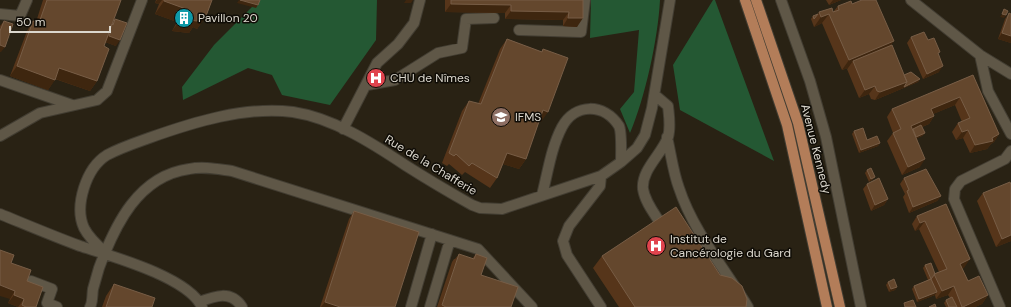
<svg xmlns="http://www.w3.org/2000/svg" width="1011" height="307" viewBox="0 0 1011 307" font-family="'DM Sans',sans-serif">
  <rect width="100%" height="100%" fill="#292214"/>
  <path fill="#245833" d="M259 0H377L376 40 330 105 282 95 272 75 248 68 183 100 182 87 214 45Z
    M591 0H660C658 39 645 98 630 133L620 109 634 92 639 30 590 38Z
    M713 0H715L774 161 680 110 673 65Z"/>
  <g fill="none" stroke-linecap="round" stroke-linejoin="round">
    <defs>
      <path id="minor" d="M781 0 810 81 826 137 861 307
        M911 0 980 55 1011 74
        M0 14 20 16 27 0
        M519 30 581 32 585 0
        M980 55 988 91 1011 134
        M0 80 72 105
        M367 85 395 80 438 53 462 48 466 19 494 18
        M655 95 668 106C669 116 671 127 668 137 662 154 641 170 643 189 645 202 654 213 661 224
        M343 129 377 63 398 44 414 23 420 0
        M0 136 40 113 97 100 107 91 142 0
        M667 137C671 154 673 172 679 188 693 231 725 269 748 307
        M542 195C548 172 551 148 562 127 575 103 604 103 619 126 622 132 621 154 621 162
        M0 214C27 225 53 236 80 246 111 256 188 277 202 307
        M106 253C98 246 89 238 84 228 74 206 86 168 107 155 120 148 135 143 149 138 194 122 245 106 293 112 333 118 372 143 405 165 427 179 449 192 472 205L480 208 502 209 601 176 621 162 637 148 645 135 652 108 670 0
        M31 281 52 289 47 303 57 307
        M199 302C215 296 231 290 242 307
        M90 307C93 302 92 295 93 289 95 282 97 275 99 268 115 225 138 176 189 169 203 166 217 169 232 171L478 249 532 307
        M411 307 432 234
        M430 307 450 240
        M601 307 567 255 563 241 569 226 600 186 601 176
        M1000 307 954 199 955 189 961 181 1005 159 1011 151"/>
      <path id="major" d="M745 0 787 125 827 307
        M756 0 798 123 840 307"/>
    </defs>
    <use href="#minor" stroke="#423d32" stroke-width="12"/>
    <use href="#major" stroke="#423d32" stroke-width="12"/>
    <use href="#minor" stroke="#5f5747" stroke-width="10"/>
    <use href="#major" stroke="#b37d59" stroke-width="10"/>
  </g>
  <path fill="#56351a" d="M43 0H121L112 24 115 19 116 46 105 42 104 46 97 81 90 91 55 79 48 90 10 76 27 31 33 21 36 22Z
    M156 0H212L206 16 197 29 193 27 189 33 172 31 177 22 155 14 159 4 155 3Z
    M445 0H583L577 27 563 26V20L505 19V13L445 12Z
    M826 0H841L829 5Z
    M852 4 891 46 904 75 920 79 918 82 875 100 871 99 869 94 859 98 847 69 848 68 842 70 822 23 814 27 811 19 813 16 818 14 819 12H833L838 6Z
    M1009 13 1011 14V43L998 39 1005 19Z
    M4 21 1 52H0V26Z
    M911 37 938 54 939 72 923 79 907 43Z
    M507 39 541 52 543 49 541 122 539 121 526 159 519 169 503 164 497 178 490 188 465 172 462 175 449 164 447 166 442 163 462 111 469 101 478 104 500 49Z
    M973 75 999 134 994 142 991 144 987 149 970 153 963 138 956 140 952 132 958 123 962 122 955 105 933 114 934 116 929 124 922 127 925 133 922 136 917 138 920 167 902 175 887 141 893 133 887 117 892 109Z
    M854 131 867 140 880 143 878 146 859 153 852 134Z
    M867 170 875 177 872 180 869 182 865 173Z
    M904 178 941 196 937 201 909 213 903 197 905 194 900 184Z
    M867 184 888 199 884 205 871 211 863 189Z
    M983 193 1011 241 996 247 977 201Z
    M946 204 964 268H962L968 281 988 295 982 304 975 307H946L944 303 946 300 950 298 948 295 936 299 935 295 917 302 912 289 914 286 928 280 923 268 925 265 935 274 939 272 919 229 915 231 912 224 917 216Z
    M354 211 395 307H320L349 219Z
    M459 254 472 259 476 254 481 275 511 307H437L452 262 454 259H455Z
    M602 256 720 275 746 307H619L593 268Z
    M11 263 27 281 36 307H18L8 303 10 299Z
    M888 282 897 287 895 290 889 292 886 285Z
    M114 284 152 307H102L106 296Z"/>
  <path fill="#3e260f" d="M157 0H162L159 4 155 3Z
    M239 0 258 5 256 8 237 3Z
    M406 0H413L411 3H404Z
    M833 0H841L829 5Z
    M164 1 186 9 177 22 155 14Z
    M451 4 511 5 505 13 445 12Z
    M511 11 569 12 563 20 505 19Z
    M197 13 206 16 197 29 193 27 189 33 172 31 181 19Z
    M829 14 822 23 814 27 821 17Z
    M1002 14 1006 15 1004 18 1000 17Z
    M568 18H583L577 27 563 26Z
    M1002 33 1011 36V43L998 39Z
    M109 36 120 40 116 46 105 42Z
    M894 41 887 51 853 61 848 68 842 70 849 60Z
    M0 45 5 47 1 52H0Z
    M17 66 55 80 48 90 10 76Z
    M943 66 939 72 923 79 927 74Z
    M59 68 97 81 90 91 53 78Z
    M920 79 918 82 875 100 880 92 907 82Z
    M875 86 869 94 859 98 865 90Z
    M960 97 955 105 926 117 931 109Z
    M543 110 548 112 541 122 536 120Z
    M934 116 929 124 909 132 911 126Z
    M968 130 963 138 956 140 962 132Z
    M925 133 922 136 909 142 911 139Z
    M999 134 994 142 991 144 987 149 970 153 975 145Z
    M880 143 878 146 859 153 861 150Z
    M507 153 526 159 519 169 500 163Z
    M925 159 920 167 902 175 908 167Z
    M875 177 872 180 869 182 871 179Z
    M941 196 937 201 909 213 913 207Z
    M888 199 884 205 871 211 875 205Z
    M925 221 919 229 915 231 920 223Z
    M1011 235V241L996 247 1002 239Z
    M970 259 964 268 955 272 960 264Z
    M0 285 15 291 10 299 0 296Z
    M954 286 948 295 936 299 942 291Z
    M897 287 895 290 889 292 891 289Z
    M937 292 935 295 917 302 919 299Z
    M14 295 24 299 18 307 8 303Z
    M988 295 982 304 975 307H963Z
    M325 302 340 307H321Z"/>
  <path fill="#64472d" stroke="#775d46" d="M47 0H121L104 46 109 49 97 81 59 68 55 80 17 66 33 21 39 23Z
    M164 0H212L206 16 197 13V21L181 19 186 9 164 1Z
    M240 0H260L258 5Z
    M451 0H583V18H568L569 12 511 11V5L451 4Z
    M862 0H876L894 41 849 60 829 14 821 17 819 12 832 8 833 12 839 10 838 6 851 1 852 4Z
    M1004 9 1008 11 1006 15 1002 14Z
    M1009 13 1011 14V36L1002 33Z
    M818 14 814 19 813 16Z
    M115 19 127 23 120 40 109 36 111 31 109 30 112 24 113 25Z
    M4 21 13 24 5 47 0 45V31Z
    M924 32 928 40 934 38 940 52 938 53 943 66 927 74 911 37Z
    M507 39 542 52 543 49 568 58 548 112 543 110 526 159 507 153 497 178 472 163 469 166 456 154 454 156 449 153 469 101 481 104Z
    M892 45 907 82 880 92 877 91 875 86 865 90 853 61Z
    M911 72 920 79 904 87 907 82 904 75Z
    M973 75 999 134 992 138 993 141 975 145 968 130 962 132 958 123 970 118 960 97 931 109 934 116 911 126 925 159 908 167 893 133 901 129 892 109Z
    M921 125 925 133 916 137 913 129Z
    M863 128 867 140 877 136 880 143 861 150 854 131Z
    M871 168 875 177 871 179 867 170Z
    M926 169 941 196 913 207 907 191 909 190 904 178Z
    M879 178 888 199 875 205 867 184Z
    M1010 182 1011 185V235L1002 239 983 193Z
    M946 204 970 259 960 264 968 281 979 276 988 295 963 307H962L954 286 942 291 934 274 947 269 925 221 920 223 917 216Z
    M676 207 720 275 732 278 742 286 747 299 746 307H635L602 256Z
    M354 211 419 232 395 307H340L325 302Z
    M0 250 14 255 11 263 31 270 27 281 43 287 36 307H26L22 305 24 299 14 295 15 291 0 285Z
    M459 254 474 259 476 254 487 258 481 275 518 287 511 307H446L442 305Z
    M931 263 935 274 931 279 925 265Z
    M894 279 897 287 891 289 888 282Z
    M931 279 937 292 919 299 914 286Z
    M114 284 155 298 152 307H106Z
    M952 297 957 307H949L946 300Z
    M913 300 916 307H905L904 303Z
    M935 304 936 307H929Z"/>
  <defs>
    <symbol id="building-disc" viewBox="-11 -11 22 22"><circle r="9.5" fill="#0f9aa8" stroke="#0f0c06"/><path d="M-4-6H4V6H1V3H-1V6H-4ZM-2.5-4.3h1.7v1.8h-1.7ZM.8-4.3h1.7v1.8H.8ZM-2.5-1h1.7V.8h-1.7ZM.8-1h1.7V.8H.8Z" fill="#fff"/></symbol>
    <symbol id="hospital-disc" viewBox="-11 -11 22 22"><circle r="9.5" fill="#e0444e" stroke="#0f0c06"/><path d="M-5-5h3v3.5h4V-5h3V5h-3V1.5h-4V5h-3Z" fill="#fff"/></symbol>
    <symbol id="university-disc" viewBox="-11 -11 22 22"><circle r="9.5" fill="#8d6e63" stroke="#0f0c06"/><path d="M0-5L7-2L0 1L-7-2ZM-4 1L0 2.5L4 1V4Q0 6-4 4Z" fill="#fff"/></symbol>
  </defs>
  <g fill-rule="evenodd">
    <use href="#building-disc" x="173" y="7" width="22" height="22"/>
    <use href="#hospital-disc" x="365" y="67" width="22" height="22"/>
    <use href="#university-disc" x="490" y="106" width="22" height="22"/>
    <use href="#hospital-disc" x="645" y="235" width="22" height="22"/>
  </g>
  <g text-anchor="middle" stroke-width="3" stroke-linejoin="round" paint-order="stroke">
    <g font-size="12" fill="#dbd7cd" stroke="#0f0c06" text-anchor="start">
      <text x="198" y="22">Pavillon 20</text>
      <text x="390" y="82">CHU de Nîmes</text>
      <text x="515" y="121">IFMS</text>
      <text x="670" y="243">Institut de<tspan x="670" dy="14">Cancérologie du Gard</tspan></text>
    </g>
    <g font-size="12" fill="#dbd7cd" stroke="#0f0c06">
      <text transform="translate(816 149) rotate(76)" y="4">Avenue Kennedy</text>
      <text transform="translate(431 165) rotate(31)" y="4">Rue de la Chafferie</text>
    </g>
  </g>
  <path d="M10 26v6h100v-6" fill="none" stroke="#dbd7cd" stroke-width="2"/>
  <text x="16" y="26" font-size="12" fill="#dbd7cd" stroke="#0f0c06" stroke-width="3" paint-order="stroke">50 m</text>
</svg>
